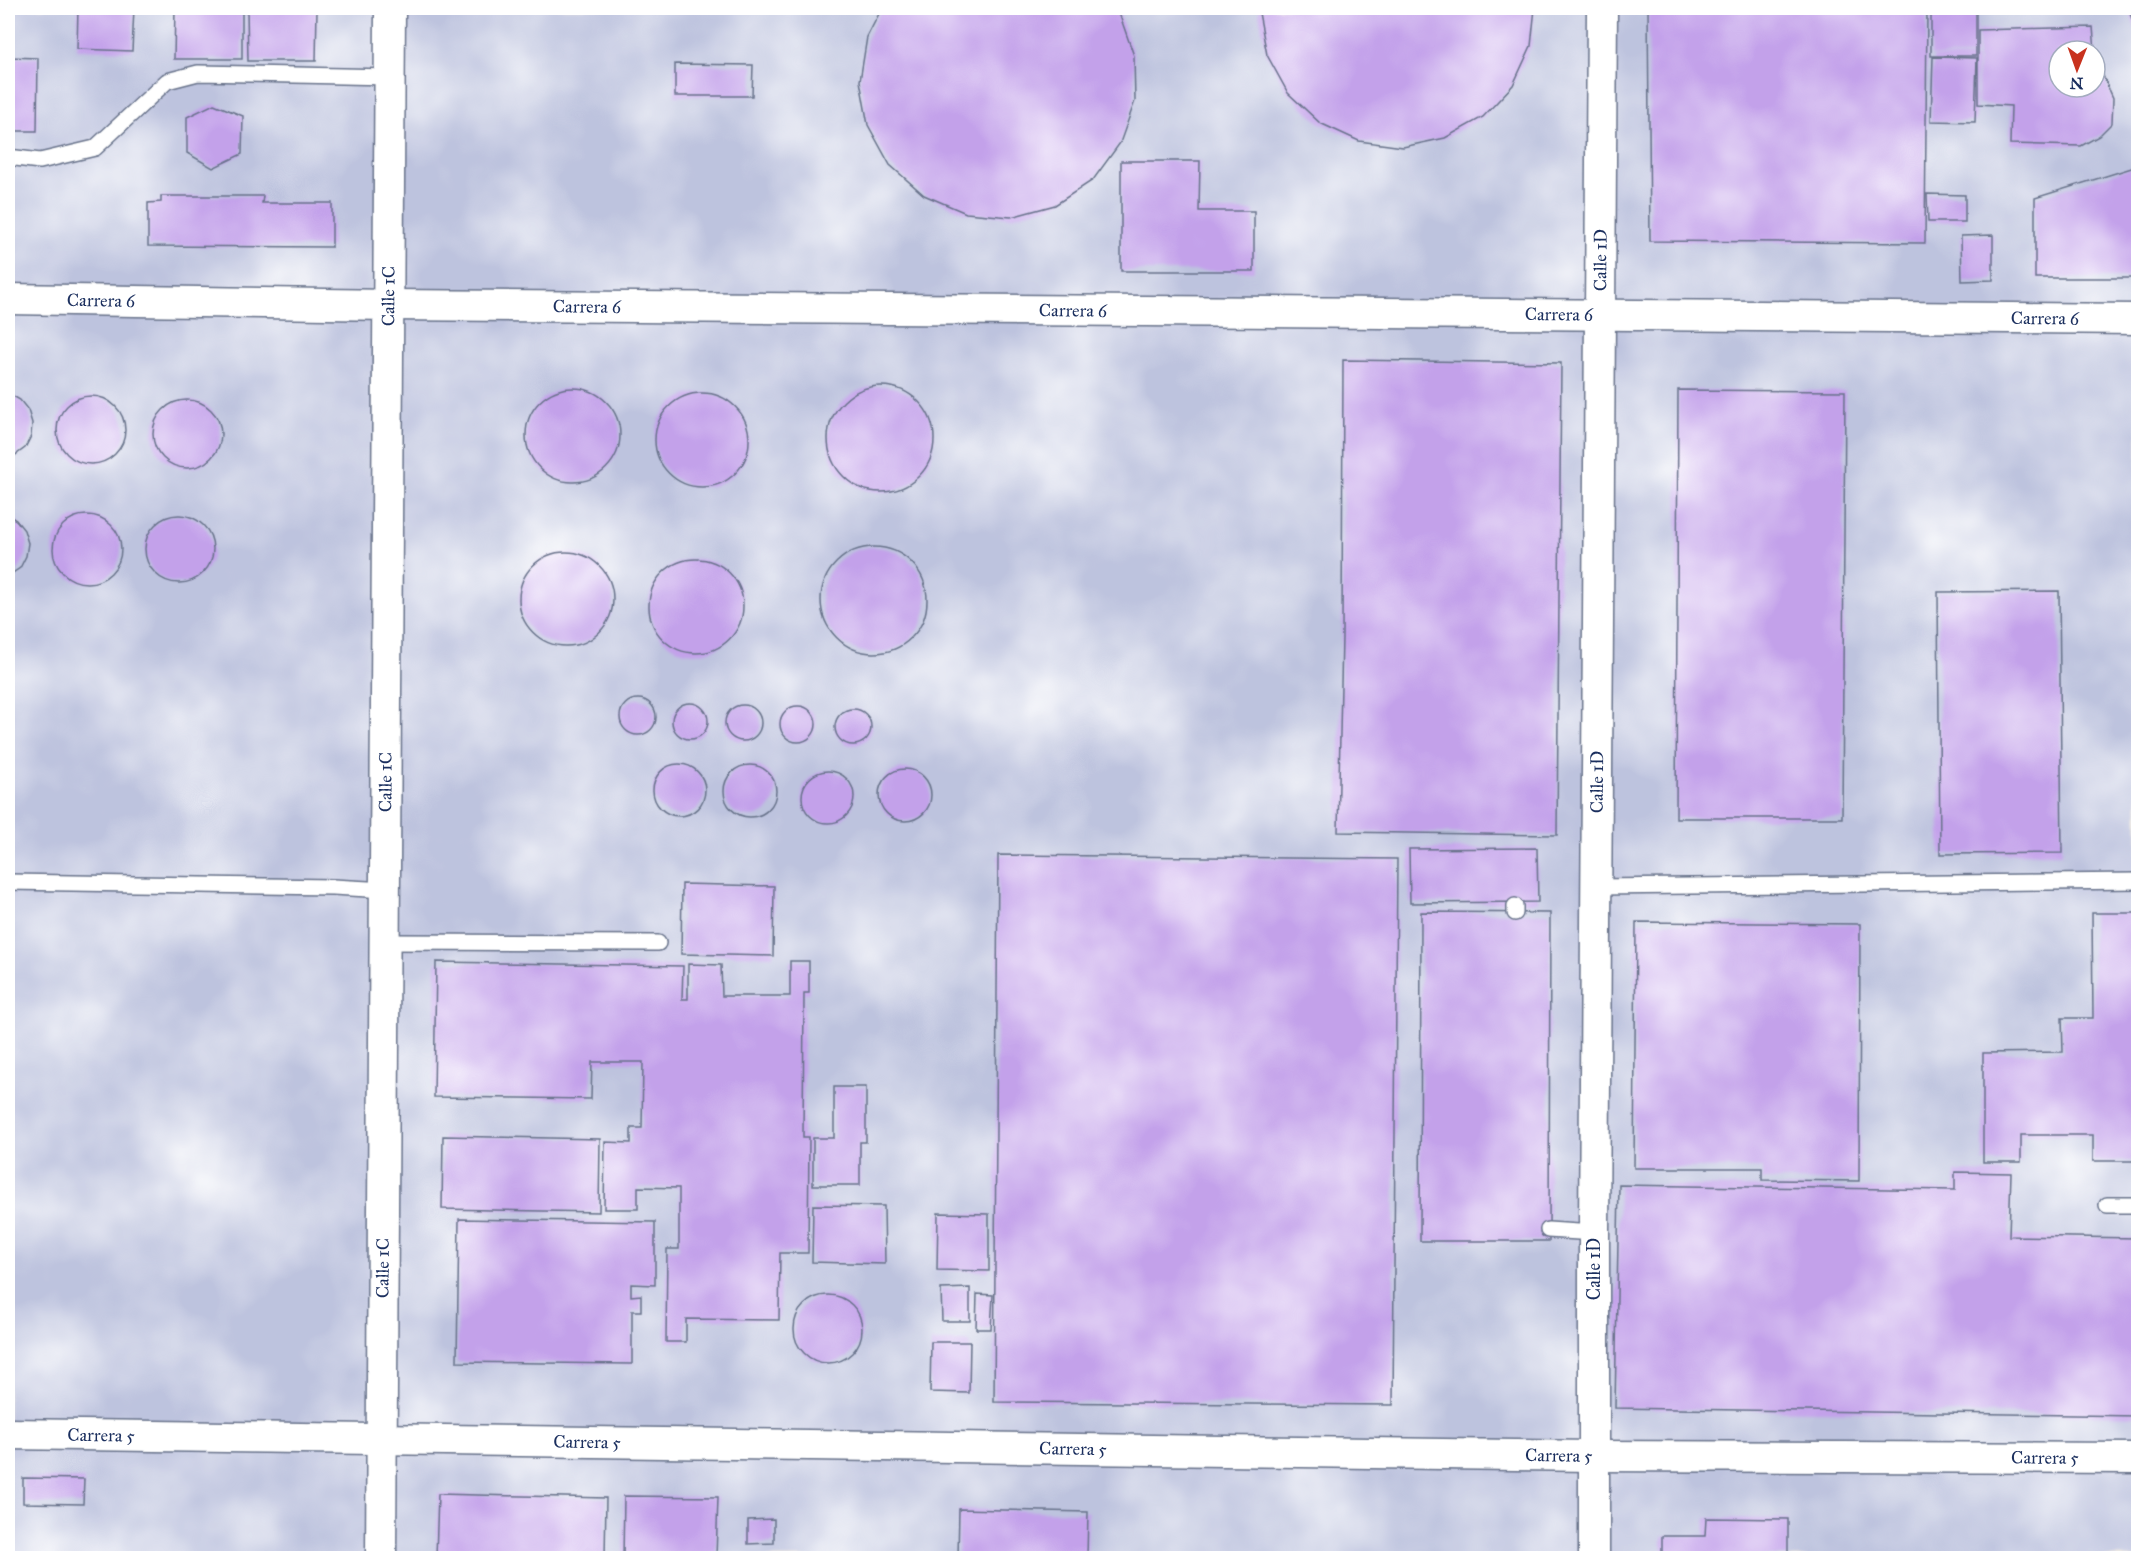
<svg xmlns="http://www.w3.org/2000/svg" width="2146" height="1566" viewBox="0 0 2146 1566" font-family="'IM FELL Great Primer',serif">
  <rect width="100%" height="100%" fill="#fff"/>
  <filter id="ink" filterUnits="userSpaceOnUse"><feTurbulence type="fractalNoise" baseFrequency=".0167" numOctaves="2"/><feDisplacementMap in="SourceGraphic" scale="12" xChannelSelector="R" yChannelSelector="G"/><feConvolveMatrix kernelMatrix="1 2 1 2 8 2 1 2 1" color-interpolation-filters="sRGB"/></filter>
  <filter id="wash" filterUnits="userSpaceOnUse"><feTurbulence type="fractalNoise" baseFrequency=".008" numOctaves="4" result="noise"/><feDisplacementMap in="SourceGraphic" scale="24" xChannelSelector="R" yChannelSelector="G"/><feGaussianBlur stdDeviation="1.35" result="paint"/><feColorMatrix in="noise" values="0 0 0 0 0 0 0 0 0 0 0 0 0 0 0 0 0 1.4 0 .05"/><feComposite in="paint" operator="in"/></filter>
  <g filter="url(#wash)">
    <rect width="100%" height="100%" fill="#f5eddb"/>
    <path fill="#bdc3de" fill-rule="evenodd" d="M8 8H2138V1558H8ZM2059 51H2095V87H2059Z"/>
    <g id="blocks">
      <path fill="#c3a1ea" d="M78 8H134L132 51 77 49Z
        M175 8H242V59H174Z
        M882 8H1115L1119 13 1134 56 1135 101 1120 143 1093 180 1055 205 1011 217 966 213 924 195 890 165 868 125 860 81 867 37Z
        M1260 8H1535L1531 46 1513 85 1483 117 1445 138 1403 147 1359 141 1320 123 1288 93 1267 55 1259 13Z
        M1648 8H1927L1925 243 1650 241Z
        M1931 8H1976V56H1931Z
        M2128 8H2138V35Z
        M247 9H317L316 61H248Z
        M2093 27 2095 51H2059V87H2095V58L2113 98 2112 123 2099 136 2081 146 2010 144 2011 106 1978 104V30Z
        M8 57 38 58 37 131H8Z
        M1933 57 1977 58 1975 122 1931 121Z
        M675 64 753 65 752 96H675Z
        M214 104 243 116 242 154 213 168 187 153V117Z
        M1121 161H1200L1199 211H1254V271H1121Z
        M2138 166V278H2035V198Z
        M1927 194 1965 195V222H1928Z
        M161 196H263L262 203H332V247L148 246V203L161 202Z
        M1993 235V280L1962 281 1961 236Z
        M1343 360 1561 363 1557 835 1338 832 1342 636Z
        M828 439a53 53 0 1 1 106 0a53 53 0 1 1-106 0Z
        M526 435a47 47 0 1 1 94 0a47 47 0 1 1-94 0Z
        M1678 390 1845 391 1842 818H1676Z
        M8 393 20 400 28 410 32 423 31 436 25 448 14 456 8 458Z
        M655 440a47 47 0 1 1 94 0a47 47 0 1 1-94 0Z
        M57 430a34 34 0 1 1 68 0a34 34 0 1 1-68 0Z
        M153 434a34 34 0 1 1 68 0a34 34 0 1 1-68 0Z
        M8 515 16 520 24 530 28 543 26 556 20 568 8 576Z
        M145 549a34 34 0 1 1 68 0a34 34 0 1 1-68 0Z
        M53 549a34 34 0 1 1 68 0a34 34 0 1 1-68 0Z
        M821 600a53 53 0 1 1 106 0a53 53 0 1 1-106 0Z
        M519 599a47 47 0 1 1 94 0a47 47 0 1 1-94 0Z
        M649 606a47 47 0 1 1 94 0a47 47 0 1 1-94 0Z
        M2059 591 2062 853 1940 854 1938 592Z
        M620 717a18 18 0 1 1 36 0a18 18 0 1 1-36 0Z
        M672 721a18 18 0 1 1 36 0a18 18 0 1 1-36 0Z
        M725 723a18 18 0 1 1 36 0a18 18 0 1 1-36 0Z
        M780 724a18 18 0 1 1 36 0a18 18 0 1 1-36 0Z
        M835 727a18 18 0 1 1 36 0a18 18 0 1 1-36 0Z
        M653 790a26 26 0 1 1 52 0a26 26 0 1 1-52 0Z
        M724 791a26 26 0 1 1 52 0a26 26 0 1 1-52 0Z
        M879 795a26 26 0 1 1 52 0a26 26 0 1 1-52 0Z
        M802 797a26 26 0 1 1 52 0a26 26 0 1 1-52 0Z
        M1537 848 1538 902 1410 903 1409 849Z
        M998 855 1397 859 1393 1405 994 1402Z
        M682 884 774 886 773 956 681 954Z
        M1421 912 1550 913 1549 1241H1420Z
        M2092 913H2138V1161H2093V1135H2021V1162H1983V1053L2063 1052 2062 1018H2093Z
        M1636 922 1860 924 1859 1181 1762 1180V1168H1634Z
        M790 961H809V993H804L803 1137H809L808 1253H780L779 1320 686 1319V1342H666L667 1249H679V1188L638 1187V1209H604L605 1142 631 1143V1128H642L643 1062H592L591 1099 434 1097 436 962 683 966 682 999H688V964L721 965 722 996H790Z
        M834 1087H866V1142H860V1185H813V1138H834Z
        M443 1136 600 1139 599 1212 442 1209Z
        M1955 1172 2011 1173 2009 1236 2138 1238V1416L1615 1408 1619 1185 1955 1190Z
        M813 1205 884 1206 885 1264 812 1262Z
        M938 1213 989 1214V1271L937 1270Z
        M459 1219 655 1222V1285L631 1284V1296L641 1295V1311H632V1364L457 1362Z
        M970 1288V1321H942L941 1289Z
        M977 1294 993 1295 991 1329H976Z
        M794 1329a34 34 0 1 1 68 0a34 34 0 1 1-68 0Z
        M931 1342H970L969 1393 930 1392Z
        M23 1478 84 1479 83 1504 23 1503Z
        M438 1494 606 1498 605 1558H436Z
        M624 1496 718 1497 716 1558H623Z
        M959 1509 1088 1512 1087 1558H958Z
        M1706 1518 1788 1519V1556L1662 1558V1536H1705Z
        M774 1519V1543L748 1544V1520Z"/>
    </g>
  </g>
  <g filter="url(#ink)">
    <use href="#blocks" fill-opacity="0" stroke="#67728a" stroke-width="1.5"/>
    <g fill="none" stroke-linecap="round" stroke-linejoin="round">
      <defs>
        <path id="lane" d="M8 157 40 161 95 148 167 81 198 73 390 77
          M8 882 333 887 386 890
          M1596 887 2138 881
          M1515 913V906
          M385 942 658 943
          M2107 1205H2138
          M1548 1230 1594 1233"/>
        <g id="street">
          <path id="s1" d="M8 299 389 305 2138 319"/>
          <path id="s2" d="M8 1434 1593 1456 2138 1458"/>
          <path id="s3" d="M381 1558 390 8"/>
          <path id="s4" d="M1594 1558V1233L1602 8"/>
        </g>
      </defs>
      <use href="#lane" stroke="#67728a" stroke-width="18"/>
      <use href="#street" stroke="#67728a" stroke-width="33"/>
      <use href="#lane" stroke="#fff" stroke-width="15"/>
      <use href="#street" stroke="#fff" stroke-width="30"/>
    </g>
  </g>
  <g text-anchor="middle" stroke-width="5" stroke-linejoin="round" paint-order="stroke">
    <g font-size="18" fill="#1b2f5e" stroke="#fff">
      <text dy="6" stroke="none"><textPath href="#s4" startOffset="1298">Calle 1D</textPath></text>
      <text dy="6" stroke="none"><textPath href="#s3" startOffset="1262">Calle 1C</textPath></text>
      <text dy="6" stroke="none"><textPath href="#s1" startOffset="93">Carrera 6</textPath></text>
      <text dy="6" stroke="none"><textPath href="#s1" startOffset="579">Carrera 6</textPath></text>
      <text dy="6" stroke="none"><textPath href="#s1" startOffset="1065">Carrera 6</textPath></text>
      <text dy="6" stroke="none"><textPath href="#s1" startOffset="1551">Carrera 6</textPath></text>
      <text dy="6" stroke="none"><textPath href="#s1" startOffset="2037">Carrera 6</textPath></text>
      <text dy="6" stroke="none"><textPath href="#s3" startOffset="776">Calle 1C</textPath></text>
      <text dy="6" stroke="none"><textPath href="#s4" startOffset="776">Calle 1D</textPath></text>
      <text dy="6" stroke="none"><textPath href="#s3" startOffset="290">Calle 1C</textPath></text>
      <text transform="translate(1594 1269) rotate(-90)" y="6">Calle 1D</text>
      <text dy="6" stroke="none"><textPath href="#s2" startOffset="93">Carrera 5</textPath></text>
      <text dy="6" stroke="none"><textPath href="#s2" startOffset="579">Carrera 5</textPath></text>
      <text dy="6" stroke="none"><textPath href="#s2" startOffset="1065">Carrera 5</textPath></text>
      <text dy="6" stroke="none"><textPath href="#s2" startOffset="1551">Carrera 5</textPath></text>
      <text dy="6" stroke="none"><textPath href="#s2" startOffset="2037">Carrera 5</textPath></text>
    </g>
  </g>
  <rect width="2146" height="1566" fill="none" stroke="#fff" stroke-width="30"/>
  <g transform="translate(2077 69) rotate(181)"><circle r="28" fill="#ffffff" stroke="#a4acbf" stroke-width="1.5"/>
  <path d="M0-4.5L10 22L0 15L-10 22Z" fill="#c8321e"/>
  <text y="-9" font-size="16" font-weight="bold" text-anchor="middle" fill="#1b2f5e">N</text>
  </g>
</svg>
